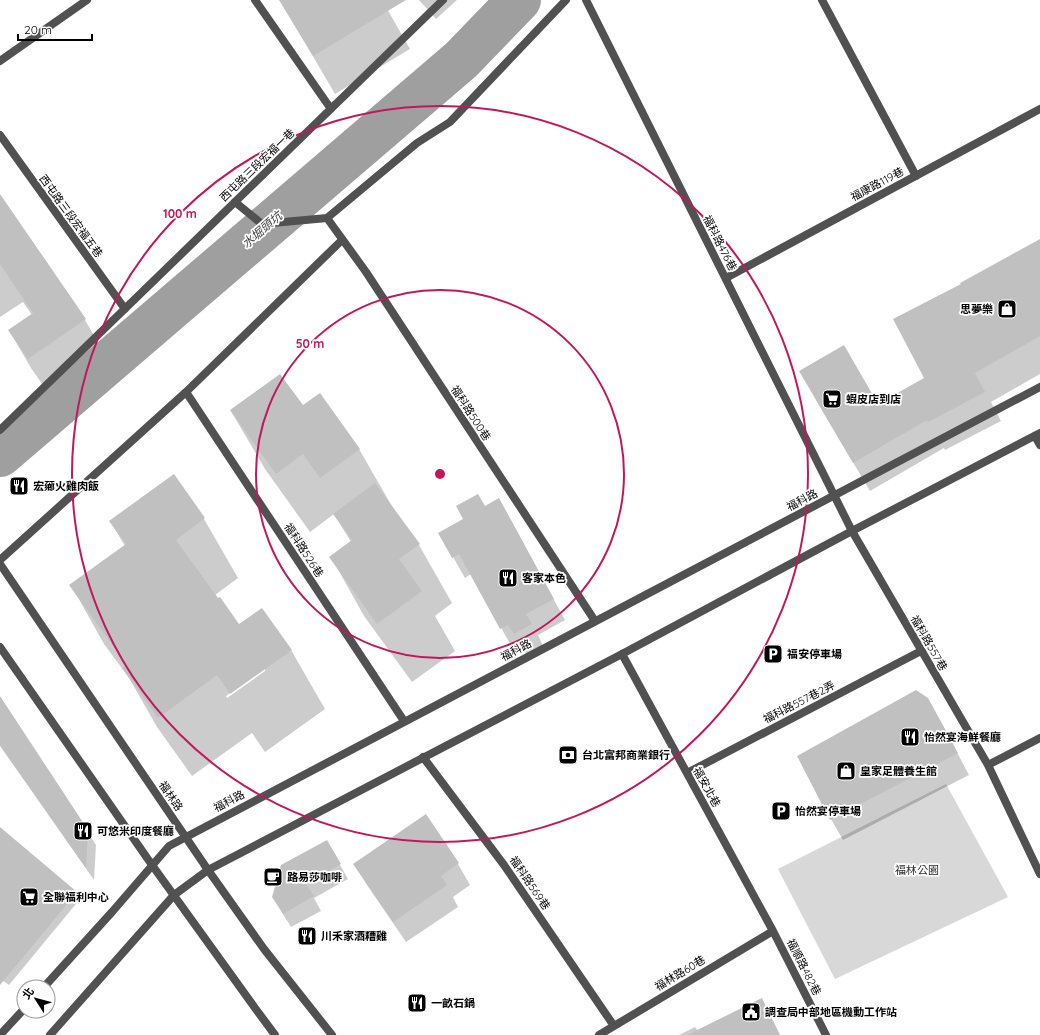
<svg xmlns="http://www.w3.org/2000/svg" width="1040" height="1035" viewBox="0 0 1040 1035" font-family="Quicksand,'Noto Sans TC',sans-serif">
  <rect width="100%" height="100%" fill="#fff"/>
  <path fill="#d8d8d8" d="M946 784 1008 897 835 979 778 869Z"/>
  <path fill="#0003" fill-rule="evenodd" d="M280 0H382L410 49 335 94Z
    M419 0H457L436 19Z
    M0 219 85 320 107 358 51 397 31 368 9 330 32 315 23 302 0 317Z
    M1040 241V374L991 402 1001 421 945 450 944 448 870 491 816 400 878 406 925 379 962 284Z
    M302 407 359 449 393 508 419 545 452 603 435 616 455 651 412 682 364 616 331 557 351 542 334 514 310 532 265 469 231 411Z
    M174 476 204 519 238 578 215 595 239 625 291 650 325 709 265 752 252 733 192 776 157 727 129 678 104 644 71 585 125 546 110 521ZM265 668V671L227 698 226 696Z
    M499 499 565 620 538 635 543 646 527 655 521 645 513 649 471 574 465 578 453 557 484 507Z
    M0 700 96 845 94 880 0 746Z
    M940 720 969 775 843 840 831 819Z
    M426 816 458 864 470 885 453 897 458 907 406 942 367 885 355 864Z
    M0 828 76 892 80 899 9 985 0 979Z
    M327 842 348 879 314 898 321 911 291 927 281 911Z
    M761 999 780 1035H679L695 1027 698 1031Z"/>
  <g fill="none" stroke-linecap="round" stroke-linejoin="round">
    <path stroke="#9f9f9f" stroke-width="44" d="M0 455 461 60 519 0"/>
  </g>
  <path fill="#c0c0c0" d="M279 0H406L313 56Z
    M0 194 86 319 28 359 8 330 33 313 0 264Z
    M1040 239V336L975 373 985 392 928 422 927 420 853 463 799 371 844 345 878 404 924 378 893 319 961 284 960 283Z
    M280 374 303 405 320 393 360 449 320 478 303 454 276 474 230 410Z
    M174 474 205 518 176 540 218 598 220 597 239 624 262 608 292 650 230 694 217 675 158 718 122 668 127 665 69 585 126 544 109 521Z
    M375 483 420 544 399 559 422 591 377 624 329 557 352 540 333 514Z
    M478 494 485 506 499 498 554 599 526 614 532 624 514 634 508 625 500 629 459 554 452 558 438 533 463 519 456 506Z
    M916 690 928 698 958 753 830 820 797 756Z
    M0 696 88 830 86 868 0 745Z
    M426 814 459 863 441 876 447 885 393 922 353 864Z
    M0 827 77 892 0 985Z
    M327 840 341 864 306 884 314 896 283 914 272 897 281 865Z
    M762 998 780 1035H687Z"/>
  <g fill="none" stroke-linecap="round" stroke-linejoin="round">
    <path stroke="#515151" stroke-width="8" d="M822 0 916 176
      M235 202 262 224 327 218 417 143 450 122 566 0
      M327 218 366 272 595 621"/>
    <path stroke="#515151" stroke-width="8" d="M255 0 331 109
      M586 0 852 531 988 765 1040 874
      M0 61 87 0
      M0 135 125 309
      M726 278 1040 109
      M186 392 404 721
      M0 430 443 0
      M1035 436 1040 445
      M0 560 186 392 342 240
      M622 654 773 931 826 1035
      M423 757 504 865 614 1026
      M988 765 1040 738
      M687 773 921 651
      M599 1035 773 931"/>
    <path stroke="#515151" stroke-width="8" d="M0 564 208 870 264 949 332 1035
      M0 647 152 865 255 1008 275 1035
      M44 987 112 912 169 846 1040 387
      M0 1035 24 1009
      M50 1035 174 895 208 870 622 654 852 531 1040 433"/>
  </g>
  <g fill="none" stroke="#c2185b" stroke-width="2">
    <circle cx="440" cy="474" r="184"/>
    <circle cx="440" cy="474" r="368"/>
  </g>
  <defs>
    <symbol id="shop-square" viewBox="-11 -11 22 22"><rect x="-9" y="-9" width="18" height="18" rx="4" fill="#000" stroke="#fff"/><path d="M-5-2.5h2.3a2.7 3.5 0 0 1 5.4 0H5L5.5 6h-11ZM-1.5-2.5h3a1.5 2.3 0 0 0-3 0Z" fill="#fff"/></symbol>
    <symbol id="supermarket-square" viewBox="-11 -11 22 22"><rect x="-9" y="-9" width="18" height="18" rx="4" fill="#000" stroke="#fff"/><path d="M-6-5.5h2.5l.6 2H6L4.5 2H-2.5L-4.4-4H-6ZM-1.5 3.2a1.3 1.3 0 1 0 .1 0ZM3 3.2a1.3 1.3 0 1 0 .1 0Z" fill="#fff"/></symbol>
    <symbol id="restaurant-square" viewBox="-11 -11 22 22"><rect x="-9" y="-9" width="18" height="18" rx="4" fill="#000" stroke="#fff"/><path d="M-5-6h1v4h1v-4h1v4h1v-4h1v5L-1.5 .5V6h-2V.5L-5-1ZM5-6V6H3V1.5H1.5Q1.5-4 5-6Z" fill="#fff"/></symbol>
    <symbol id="parking-square" viewBox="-11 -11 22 22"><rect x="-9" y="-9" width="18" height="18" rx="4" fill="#000" stroke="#fff"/><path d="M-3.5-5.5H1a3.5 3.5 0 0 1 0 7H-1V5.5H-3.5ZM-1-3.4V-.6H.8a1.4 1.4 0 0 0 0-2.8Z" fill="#fff"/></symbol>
    <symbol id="bank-square" viewBox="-11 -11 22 22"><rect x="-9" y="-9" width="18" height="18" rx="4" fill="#000" stroke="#fff"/><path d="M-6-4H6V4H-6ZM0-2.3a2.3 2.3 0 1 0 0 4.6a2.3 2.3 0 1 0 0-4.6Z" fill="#fff"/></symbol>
    <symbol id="cafe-square" viewBox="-11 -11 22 22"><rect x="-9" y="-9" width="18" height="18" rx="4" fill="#000" stroke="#fff"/><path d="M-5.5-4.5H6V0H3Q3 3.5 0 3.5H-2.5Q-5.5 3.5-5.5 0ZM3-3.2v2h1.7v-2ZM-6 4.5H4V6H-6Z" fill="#fff"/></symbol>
    <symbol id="civic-square" viewBox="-11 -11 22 22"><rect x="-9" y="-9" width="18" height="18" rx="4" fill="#000" stroke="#fff"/><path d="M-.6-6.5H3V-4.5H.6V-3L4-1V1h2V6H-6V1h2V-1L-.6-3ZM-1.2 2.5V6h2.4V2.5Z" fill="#fff"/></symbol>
  </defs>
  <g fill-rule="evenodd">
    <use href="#shop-square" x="996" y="298" width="22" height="22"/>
    <use href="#supermarket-square" x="821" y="388" width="22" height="22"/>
    <use href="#restaurant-square" x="8" y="475" width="22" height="22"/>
    <use href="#restaurant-square" x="497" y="567" width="22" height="22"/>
    <use href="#parking-square" x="762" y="643" width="22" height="22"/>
    <use href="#restaurant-square" x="899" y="726" width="22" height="22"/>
    <use href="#bank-square" x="557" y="744" width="22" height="22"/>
    <use href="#shop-square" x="835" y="760" width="22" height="22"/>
    <use href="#parking-square" x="770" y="800" width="22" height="22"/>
    <use href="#restaurant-square" x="72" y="820" width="22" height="22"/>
    <use href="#cafe-square" x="262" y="866" width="22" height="22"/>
    <use href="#supermarket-square" x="18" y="886" width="22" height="22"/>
    <use href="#restaurant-square" x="296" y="925" width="22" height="22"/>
    <use href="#restaurant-square" x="406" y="992" width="22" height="22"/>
    <use href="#civic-square" x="740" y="1001" width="22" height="22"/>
  </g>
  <g text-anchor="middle" stroke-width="3.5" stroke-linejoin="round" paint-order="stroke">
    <g font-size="11" fill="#000" stroke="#fff">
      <text transform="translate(257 165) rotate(-44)" y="4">西屯路三段宏福一巷</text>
      <text transform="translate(877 184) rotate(-28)" y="4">福康路119巷</text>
      <text transform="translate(71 216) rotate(54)" y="4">西屯路三段宏福五巷</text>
      <text transform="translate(720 243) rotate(63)" y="4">福科路476巷</text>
      <text transform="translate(471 413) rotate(57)" y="4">福科路500巷</text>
      <text transform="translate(802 500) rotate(-28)" y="4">福科路</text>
      <text transform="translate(304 550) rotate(57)" y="4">福科路526巷</text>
      <text transform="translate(929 643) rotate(60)" y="4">福科路557巷</text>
      <text transform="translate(516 650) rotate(-28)" y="4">福科路</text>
      <text transform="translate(799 702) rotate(-27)" y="4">福科路557巷2弄</text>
      <text transform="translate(707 787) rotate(61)" y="4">福安北巷</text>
      <text transform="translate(171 796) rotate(56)" y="4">福林路</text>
      <text transform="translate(229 801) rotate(-28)" y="4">福科路</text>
      <text transform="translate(530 883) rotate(56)" y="4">福科路569巷</text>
      <text transform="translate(804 967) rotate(63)" y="4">福順路482巷</text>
      <text transform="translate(680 973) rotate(-31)" y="4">福林路60巷</text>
    </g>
    <g font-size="11" font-weight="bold" fill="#000" stroke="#fff" text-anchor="start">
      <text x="993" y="313" text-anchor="end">思夢樂</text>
      <text x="846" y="403">蝦皮店到店</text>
      <text x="33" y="490">宏薌火雞肉飯</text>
      <text x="522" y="582">客家本色</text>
      <text x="787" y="658">福安停車場</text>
      <text x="924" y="741">怡然宴海鮮餐廳</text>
      <text x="582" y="759">台北富邦商業銀行</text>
      <text x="860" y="775">皇家足體養生館</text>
      <text x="795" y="815">怡然宴停車場</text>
      <text x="97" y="835">可悠米印度餐廳</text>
      <text x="287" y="881">路易莎咖啡</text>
      <text x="43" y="901">全聯福利中心</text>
      <text x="321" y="940">川禾家酒糟雞</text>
      <text x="431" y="1007">一畝石鍋</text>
      <text x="765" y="1016">調查局中部地區機動工作站</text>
    </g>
    <g font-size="11" fill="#2f2f2f" stroke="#fff">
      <text x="917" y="874">福林公園</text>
    </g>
    <g font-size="12" font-style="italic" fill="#404040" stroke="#fff">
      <text transform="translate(262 230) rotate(-41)" y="4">水堀頭坑</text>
    </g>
  </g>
  <circle cx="440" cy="474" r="6" fill="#c2185b" stroke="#fff" stroke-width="2"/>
  <g font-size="12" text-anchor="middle" font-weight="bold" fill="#c2185b" stroke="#fff" stroke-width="3.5" stroke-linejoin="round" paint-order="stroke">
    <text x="180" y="218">100 m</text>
    <text x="310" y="348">50 m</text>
  </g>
  <g transform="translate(36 999) rotate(306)"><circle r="19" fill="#ffffff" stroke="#999999"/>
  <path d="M0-3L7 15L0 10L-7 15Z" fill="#000000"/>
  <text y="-6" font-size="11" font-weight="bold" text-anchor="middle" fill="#000000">北</text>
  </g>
  <path d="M18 34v6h74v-6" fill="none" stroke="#000000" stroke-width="2"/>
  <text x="24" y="34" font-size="12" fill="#000000" stroke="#ffffff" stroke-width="3" paint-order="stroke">20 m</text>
</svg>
